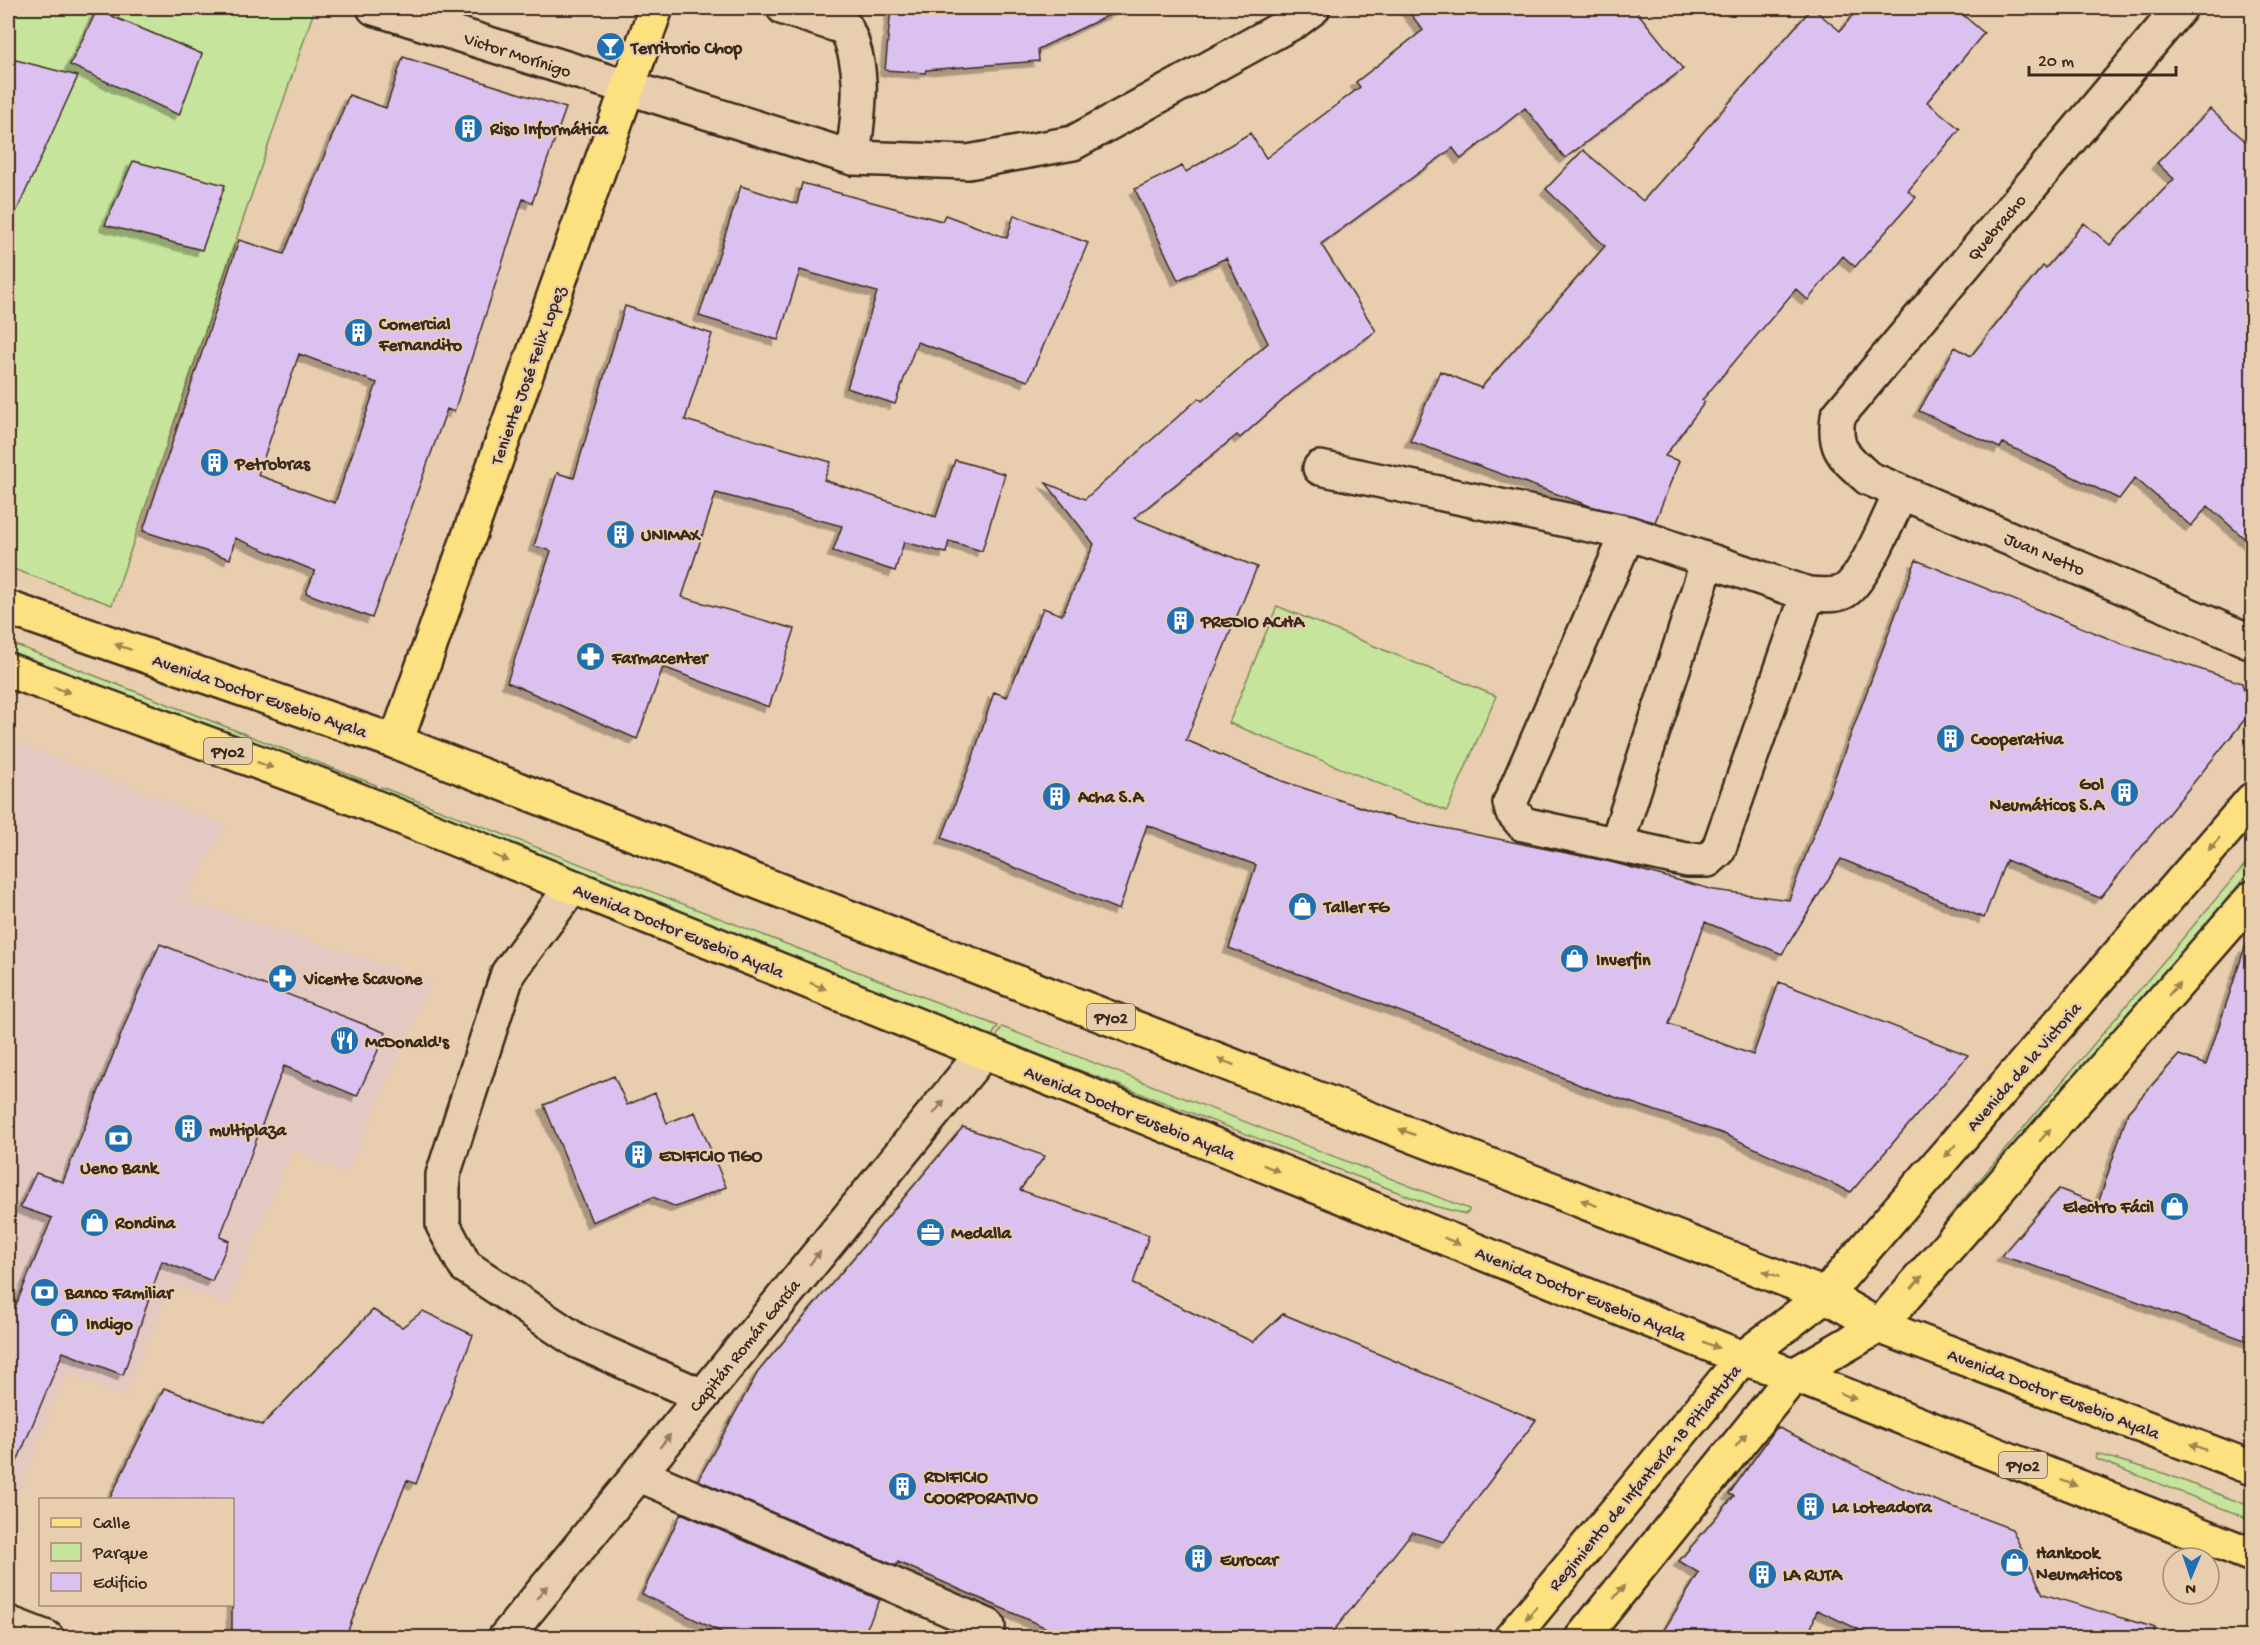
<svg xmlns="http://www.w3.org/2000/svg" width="2260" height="1645" viewBox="0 0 2260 1645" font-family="'Gochi Hand',sans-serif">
  <defs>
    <filter id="shadow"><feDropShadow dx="-5.5" dy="5.5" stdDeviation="0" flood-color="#0004"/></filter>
  </defs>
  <rect width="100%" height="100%" fill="#e8cdaf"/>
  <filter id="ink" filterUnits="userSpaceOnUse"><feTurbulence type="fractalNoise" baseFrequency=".0167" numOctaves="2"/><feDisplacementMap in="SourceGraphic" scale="12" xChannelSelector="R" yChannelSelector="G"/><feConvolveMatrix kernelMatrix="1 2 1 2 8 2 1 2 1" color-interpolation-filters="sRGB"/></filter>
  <g filter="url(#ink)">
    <path fill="#e4c9c2" d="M8 739 227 825 185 899 431 980 347 1175 293 1149 227 1305 171 1284 125 1397 66 1374 8 1521Z"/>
    <path fill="#c6e49b" stroke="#80875c" stroke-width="1.5" d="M8 8H315L112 605 8 567Z
      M1277 606 1496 696 1447 811 1229 723Z
      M8 642 376 785 371 796 8 655Z
      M381 787 998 1026 992 1036 376 797Z
      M2252 856V869L1954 1227 1946 1225V1220Z
      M1002 1027 1469 1209V1211L1465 1214 1434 1206 996 1038Z
      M2097 1454 2166 1474 2252 1507V1520L2096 1459Z"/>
    <path fill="#dbc1f0" stroke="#3b2a1e" stroke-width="1.5" fill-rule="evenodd" filter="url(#shadow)" d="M891 8H1124L1038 49 1039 61 926 70 925 73 885 70Z
      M1406 8H1634L1683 69 1565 158 1525 108 1461 159 1453 148 1321 244 1376 331 1293 391 1240 438 1237 435 1134 518 1257 567 1186 740 1282 781 1394 818 1611 862 1714 890 1789 900 1916 560 2120 643 2242 683 2250 713 2100 898 2006 860 1984 918 1841 859 1782 954 1705 922 1669 1024 1753 1055 1779 982 1968 1055 1851 1192 1724 1134 1582 1086 1471 1038 1229 948 1256 865 1147 825 1119 910 942 838 974 754 994 692 1007 697 1043 608 1062 615 1094 544 1046 483 1085 499 1199 398 1202 401 1268 343 1226 258 1178 280 1135 189 1182 166 1186 172 1250 133 1266 158 1360 87 1356 82 1423 30Z
      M1812 8 1840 31 1859 8H1955L1984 33 1927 102 1960 129 1908 191 1916 197 1855 267 1843 256 1808 300 1796 289 1702 400 1705 402 1665 456 1679 461 1655 522 1590 506 1410 441 1440 371 1481 388 1605 246 1546 189 1583 150 1643 201Z
      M97 10 202 54 179 115 70 65Z
      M403 57 566 108 532 203 523 199 454 412 447 409 372 618 306 593 315 571 235 538 230 559 143 531 239 240 284 254 349 95 386 108ZM299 354 377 383 335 503 258 475Z
      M8 58 78 76 8 230Z
      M2210 109 2253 148V546L2208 506 2191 526 2135 478 2119 499 2003 443 2000 448 1919 411 1955 347 1971 356 2043 266 2046 268 2084 223 2110 245 2174 179 2157 163Z
      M133 161 225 185 202 250 105 225Z
      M802 183 942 221 945 215 1007 238 1014 215 1088 243 1028 381 917 342 895 404 847 388 877 292 800 270 778 340 699 316 741 186 797 204Z
      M625 306 712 334 685 420 831 462 824 480 936 517 955 460 1005 474 982 551 949 541 946 553 904 542 895 571 833 551 842 526 716 493 682 597 795 629 769 707 663 667 637 739 507 682 551 551 534 546 557 473 574 478Z
      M160 944 386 1033 357 1096 284 1066 220 1237 229 1241 212 1281 162 1261 123 1375 63 1352 8 1483V1324L52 1218 20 1207 36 1173 63 1182 133 1004Z
      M2245 947 2253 948V1343L2069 1277 2001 1256 2059 1189 2098 1204 2128 1112 2179 1055 2206 1065Z
      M614 1076 627 1105 655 1093 667 1123 695 1112 726 1187 676 1207 653 1197 592 1222 544 1105Z
      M963 1127 1045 1156 1020 1190 1149 1235 1133 1284 1253 1342 1283 1314 1536 1420 1444 1542 1412 1532 1328 1638H1069L898 1562 896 1566 698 1480 758 1372Z
      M373 1310 402 1327 423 1311 473 1335 416 1484 407 1480 345 1638H232V1500H109L164 1388 262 1425Z
      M1777 1427 1900 1487 2012 1529 2043 1594 2155 1628 2153 1638H1877L1817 1610 1808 1638H1659L1699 1573 1679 1561 1734 1496 1729 1494Z
      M681 1513 880 1600 862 1638H733L642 1594Z"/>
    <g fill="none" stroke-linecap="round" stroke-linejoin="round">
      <defs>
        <path id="minor" d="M374 8 853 158 968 162 1073 143 1297 20 1313 8
          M784 8 846 28C867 72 858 111 853 158
          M2180 8 1838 416C1833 450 1844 456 1868 478L2252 642
          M1320 468 1628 533 1808 594
          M1628 533 1510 803 1512 811 1523 824 1687 860H1708L1718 851 1808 594C1819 594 1835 597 1845 591 1864 579 1891 514 1901 492
          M1617 843 1708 560
          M572 887 508 973 443 1175V1225L465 1266 577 1341 702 1396
          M638 1474 988 1626
          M8 1623 47 1638
          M505 1638 983 1053"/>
        <path id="major" d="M396 742 656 8
          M1511 1638 1743 1358 1825 1295 2252 800
          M1582 1638 1794 1375 1879 1326 2252 898"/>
        <path id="highway" d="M8 608 396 742 1825 1295 1879 1326 2252 1468
          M8 670 328 788 1743 1358 1794 1375 2252 1555"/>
      </defs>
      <use href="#minor" stroke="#3b2a1e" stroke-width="38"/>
      <use href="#major" stroke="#3b2a1e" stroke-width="38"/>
      <use href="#highway" stroke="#3b2a1e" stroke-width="38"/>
      <use href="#minor" stroke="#e8cdaf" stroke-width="33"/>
      <use href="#major" stroke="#fde080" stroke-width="33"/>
      <use href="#highway" stroke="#fde080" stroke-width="33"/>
    </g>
    <defs><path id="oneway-solid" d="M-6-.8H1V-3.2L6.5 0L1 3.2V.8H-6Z" transform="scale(1.5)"/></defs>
    <g fill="#9c854f">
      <use href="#oneway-solid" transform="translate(123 647) rotate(-161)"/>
      <use href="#oneway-solid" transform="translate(62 690) rotate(20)"/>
      <use href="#oneway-solid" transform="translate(265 765) rotate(20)"/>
      <use href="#oneway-solid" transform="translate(2214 844) rotate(131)"/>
      <use href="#oneway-solid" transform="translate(501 858) rotate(22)"/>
      <use href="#oneway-solid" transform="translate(818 986) rotate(22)"/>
      <use href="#oneway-solid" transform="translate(2174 989) rotate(-49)"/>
      <use href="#oneway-solid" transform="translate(1226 1062) rotate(-159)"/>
      <use href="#oneway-solid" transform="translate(1407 1132) rotate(-159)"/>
      <use href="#oneway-solid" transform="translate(2045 1135) rotate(-49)"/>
      <use href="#oneway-solid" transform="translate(1950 1151) rotate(131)"/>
      <use href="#oneway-solid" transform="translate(1271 1168) rotate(22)"/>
      <use href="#oneway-solid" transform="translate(1589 1203) rotate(-159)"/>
      <use href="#oneway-solid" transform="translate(1452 1241) rotate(22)"/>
      <use href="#oneway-solid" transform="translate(1771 1274) rotate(-159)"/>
      <use href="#oneway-solid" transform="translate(1917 1282) rotate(-49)"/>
      <use href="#oneway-solid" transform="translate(1711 1345) rotate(22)"/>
      <use href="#oneway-solid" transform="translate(1848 1396) rotate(21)"/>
      <use href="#oneway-solid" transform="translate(1741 1440) rotate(-51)"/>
      <use href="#oneway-solid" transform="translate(2198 1447) rotate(-159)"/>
      <use href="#oneway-solid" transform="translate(2069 1483) rotate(21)"/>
      <use href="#oneway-solid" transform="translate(1619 1592) rotate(-51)"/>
      <use href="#oneway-solid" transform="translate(1531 1613) rotate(130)"/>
    </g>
    <g fill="#927c66">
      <use href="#oneway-solid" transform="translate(939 1107) rotate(-51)"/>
      <use href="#oneway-solid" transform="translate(815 1258) rotate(-51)"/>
      <use href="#oneway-solid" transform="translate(665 1441) rotate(-51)"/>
      <use href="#oneway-solid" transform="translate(542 1592) rotate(-51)"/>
    </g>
  </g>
  <defs>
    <symbol id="bar-disc" viewBox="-11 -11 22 22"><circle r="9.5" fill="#1f6fb2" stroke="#e8cdaf"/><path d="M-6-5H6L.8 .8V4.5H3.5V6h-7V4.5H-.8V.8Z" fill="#fff"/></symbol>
    <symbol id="building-disc" viewBox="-11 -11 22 22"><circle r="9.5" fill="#1f6fb2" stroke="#e8cdaf"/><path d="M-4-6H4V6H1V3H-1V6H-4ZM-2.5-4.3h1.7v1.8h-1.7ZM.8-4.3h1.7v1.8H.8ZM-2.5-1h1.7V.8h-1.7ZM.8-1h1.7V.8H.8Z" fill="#fff"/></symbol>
    <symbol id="pharmacy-disc" viewBox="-11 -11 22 22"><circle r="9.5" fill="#1f6fb2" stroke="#e8cdaf"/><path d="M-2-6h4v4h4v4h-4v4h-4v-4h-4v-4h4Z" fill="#fff"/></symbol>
    <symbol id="shop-disc" viewBox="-11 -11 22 22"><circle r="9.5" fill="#1f6fb2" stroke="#e8cdaf"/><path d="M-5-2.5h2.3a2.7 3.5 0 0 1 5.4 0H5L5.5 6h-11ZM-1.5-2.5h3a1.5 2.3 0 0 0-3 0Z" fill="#fff"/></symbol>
    <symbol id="restaurant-disc" viewBox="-11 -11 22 22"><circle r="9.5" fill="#1f6fb2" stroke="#e8cdaf"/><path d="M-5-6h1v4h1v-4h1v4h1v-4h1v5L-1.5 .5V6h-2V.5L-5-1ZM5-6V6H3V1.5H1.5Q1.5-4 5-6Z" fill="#fff"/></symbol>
    <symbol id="bank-disc" viewBox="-11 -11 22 22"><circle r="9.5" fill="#1f6fb2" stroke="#e8cdaf"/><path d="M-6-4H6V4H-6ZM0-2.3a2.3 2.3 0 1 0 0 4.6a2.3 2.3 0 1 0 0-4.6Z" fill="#fff"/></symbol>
    <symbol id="office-disc" viewBox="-11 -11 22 22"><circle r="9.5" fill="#1f6fb2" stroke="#e8cdaf"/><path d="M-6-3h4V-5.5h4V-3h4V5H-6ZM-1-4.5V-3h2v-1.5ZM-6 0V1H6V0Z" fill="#fff"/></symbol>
  </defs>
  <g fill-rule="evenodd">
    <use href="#bar-disc" x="594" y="30" width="33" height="33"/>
    <use href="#building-disc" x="452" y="112" width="33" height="33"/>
    <use href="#building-disc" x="342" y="316" width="33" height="33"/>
    <use href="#building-disc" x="198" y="446" width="33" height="33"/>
    <use href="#building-disc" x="604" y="518" width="33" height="33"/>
    <use href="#building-disc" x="1164" y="604" width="33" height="33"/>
    <use href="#pharmacy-disc" x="574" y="640" width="33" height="33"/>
    <use href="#building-disc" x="1934" y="722" width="33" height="33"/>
    <use href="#building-disc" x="2108" y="776" width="33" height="33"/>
    <use href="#building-disc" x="1040" y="780" width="33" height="33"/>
    <use href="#shop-disc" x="1286" y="890" width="33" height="33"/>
    <use href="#shop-disc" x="1558" y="942" width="33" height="33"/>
    <use href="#pharmacy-disc" x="266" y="962" width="33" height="33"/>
    <use href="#restaurant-disc" x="328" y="1024" width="33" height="33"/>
    <use href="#building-disc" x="172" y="1112" width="33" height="33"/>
    <use href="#bank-disc" x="102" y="1122" width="33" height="33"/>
    <use href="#building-disc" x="622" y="1138" width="33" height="33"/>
    <use href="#shop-disc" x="2158" y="1190" width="33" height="33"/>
    <use href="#shop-disc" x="78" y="1206" width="33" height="33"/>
    <use href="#office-disc" x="914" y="1216" width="33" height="33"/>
    <use href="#bank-disc" x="28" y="1276" width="33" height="33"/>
    <use href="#shop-disc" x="48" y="1306" width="33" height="33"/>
    <use href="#building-disc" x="886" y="1470" width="33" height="33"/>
    <use href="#building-disc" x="1794" y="1490" width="33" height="33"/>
    <use href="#building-disc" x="1182" y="1542" width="33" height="33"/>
    <use href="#shop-disc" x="1998" y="1546" width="33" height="33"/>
    <use href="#building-disc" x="1746" y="1558" width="33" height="33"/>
  </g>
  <g text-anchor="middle" stroke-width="4.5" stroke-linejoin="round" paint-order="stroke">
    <g fill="#e8cdaf" stroke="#6f5b4a" stroke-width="1.5">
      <rect x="204" y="738" width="48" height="26" rx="4.5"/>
      <rect x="1087" y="1004" width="48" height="26" rx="4.5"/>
      <rect x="1999" y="1452" width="48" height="26" rx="4.5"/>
    </g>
    <g font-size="16" font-weight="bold" fill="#3b2a1e">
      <text x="228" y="757">PY02</text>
      <text x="1111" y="1023">PY02</text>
      <text x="2023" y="1471">PY02</text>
    </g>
    <g font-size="18" font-weight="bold" fill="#3b2a1e" stroke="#e8cdaf" text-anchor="start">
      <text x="631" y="53">Territorio Chop</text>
      <text x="490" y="134">Riso Informática</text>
      <text x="379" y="329">Comercial<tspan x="379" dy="21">Fernandito</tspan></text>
      <text x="235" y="469">Petrobras</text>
      <text x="641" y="540">UNIMAX</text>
      <text x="1201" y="627">PREDIO ACHA</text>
      <text x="612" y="663">Farmacenter</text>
      <text x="1971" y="744">Cooperativa</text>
      <text x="2104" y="789" text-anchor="end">Gol<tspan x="2104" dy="21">Neumáticos S.A</tspan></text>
      <text x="1078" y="802">Acha S.A</text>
      <text x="1324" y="912">Taller FG</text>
      <text x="1596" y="965">Inverfin</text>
      <text x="304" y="984">Vicente Scavone</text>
      <text x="365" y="1047">McDonald's</text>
      <text x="209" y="1135">multiplaza</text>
      <text x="659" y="1161">EDIFICIO TIGO</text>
      <text x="119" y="1173" text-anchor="middle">Ueno Bank</text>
      <text x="2154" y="1212" text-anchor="end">Electro Fácil</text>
      <text x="115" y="1228">Rondina</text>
      <text x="951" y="1238">Medalla</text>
      <text x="65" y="1298">Banco Familiar</text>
      <text x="86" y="1329">Indigo</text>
      <text x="924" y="1482">RDIFICIO<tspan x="924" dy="21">COORPORATIVO</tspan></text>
      <text x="1832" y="1512">La Loteadora</text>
      <text x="2036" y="1558">Hankook<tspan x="2036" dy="21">Neumaticos</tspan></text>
      <text x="1220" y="1565">Eurocar</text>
      <text x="1783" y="1580">LA RUTA</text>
    </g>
    <g font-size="18" fill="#3b2a1e" stroke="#e8cdaf">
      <text transform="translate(518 54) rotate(18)" y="6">Victor Morínigo</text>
      <text transform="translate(1996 227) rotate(-50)" y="6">Quebracho</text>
      <text transform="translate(527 375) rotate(-70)" y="6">Teniente José Felix Lopez</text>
      <text transform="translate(2045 553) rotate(23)" y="6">Juan Netto</text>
      <text transform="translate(260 695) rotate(19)" y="6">Avenida Doctor Eusebio Ayala</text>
      <text transform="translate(679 930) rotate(22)" y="6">Avenida Doctor Eusebio Ayala</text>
      <text transform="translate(2023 1066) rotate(-49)" y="6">Avenida de la Victoria</text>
      <text transform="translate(1130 1112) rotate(22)" y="6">Avenida Doctor Eusebio Ayala</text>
      <text transform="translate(1581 1293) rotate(22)" y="6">Avenida Doctor Eusebio Ayala</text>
      <text transform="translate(744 1345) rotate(-51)" y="6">Capitán Román García</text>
      <text transform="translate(2054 1393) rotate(21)" y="6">Avenida Doctor Eusebio Ayala</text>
      <text transform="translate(1644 1477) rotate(-50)" y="6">Regimiento de Infantería 18 Pitiantuta</text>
    </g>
  </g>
  <rect width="2260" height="1645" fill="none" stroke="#e8cdaf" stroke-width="30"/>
  <rect x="15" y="15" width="2230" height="1615" fill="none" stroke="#3b2a1e" stroke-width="2" filter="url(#ink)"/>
  <rect x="39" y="1498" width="195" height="108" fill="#e8cdaf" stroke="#a38c75" stroke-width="1.5"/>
  <rect x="51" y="1518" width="30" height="9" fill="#fde080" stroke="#a38c75" stroke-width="1.5"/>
  <text x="93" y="1528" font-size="18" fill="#3b2a1e">Calle</text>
  <rect x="51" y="1543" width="30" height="18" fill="#c6e49b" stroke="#a38c75" stroke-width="1.5"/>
  <text x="93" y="1558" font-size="18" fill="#3b2a1e">Parque</text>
  <rect x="51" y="1573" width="30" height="18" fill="#dbc1f0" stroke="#a38c75" stroke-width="1.5"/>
  <text x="93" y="1588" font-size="18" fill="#3b2a1e">Edificio</text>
  <g transform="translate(2191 1576) rotate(182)"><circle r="28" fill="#e8cdaf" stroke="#a38c75" stroke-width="1.5"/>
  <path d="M0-4.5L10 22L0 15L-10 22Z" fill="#1f6fb2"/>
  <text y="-9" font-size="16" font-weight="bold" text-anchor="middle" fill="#3b2a1e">N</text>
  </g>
  <path d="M2029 66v9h147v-9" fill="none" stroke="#3b2a1e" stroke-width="3"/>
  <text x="2038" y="66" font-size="18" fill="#3b2a1e" stroke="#e8cdaf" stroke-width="4.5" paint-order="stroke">20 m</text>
</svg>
